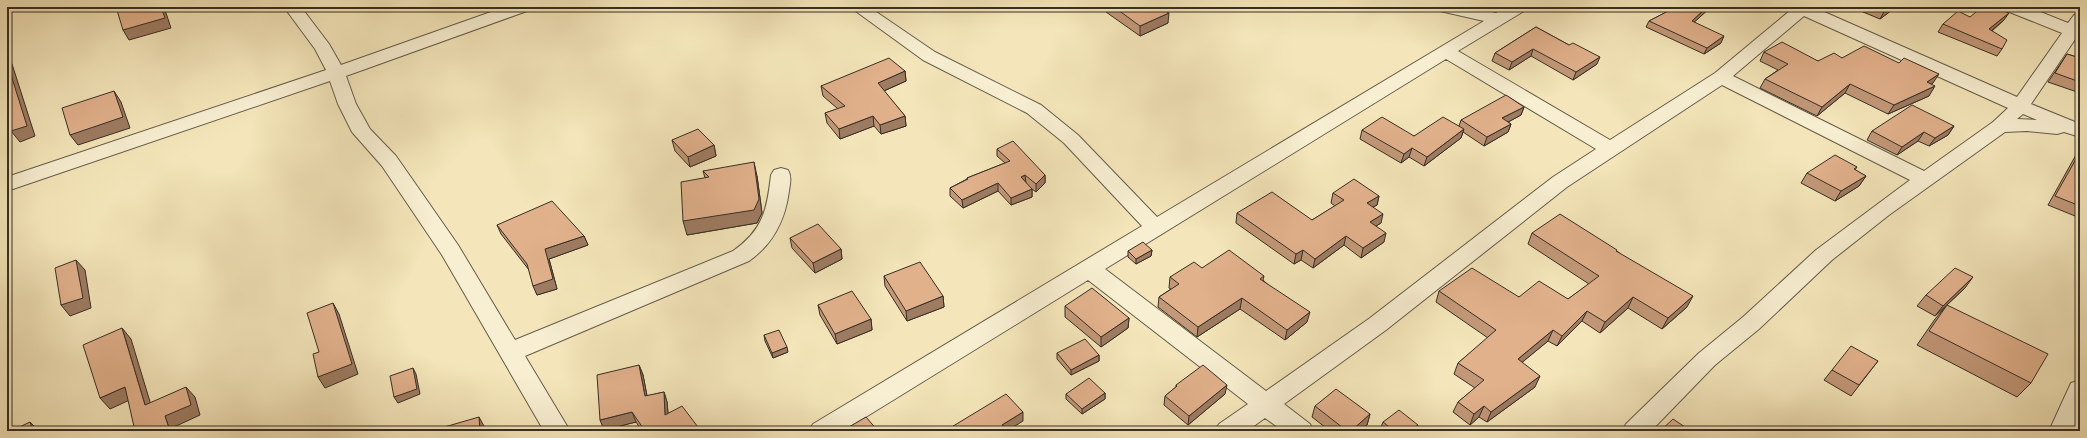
<svg xmlns="http://www.w3.org/2000/svg" width="2087" height="438" viewBox="0 0 2087 438" font-family="Alegreya,serif">
  <rect width="100%" height="100%" fill="#f4e6ba"/>
  <filter id="stains"><feTurbulence type="fractalNoise" baseFrequency=".005" numOctaves="4"/><feColorMatrix values="0 0 0 0 .2 0 0 0 0 .09 0 0 0 0 .02 0 0 0 .5 -.17"/></filter>
  <radialGradient id="worn" r=".72"><stop offset=".6" stop-color="#630" stop-opacity="0"/><stop offset="1" stop-color="#630" stop-opacity=".3"/></radialGradient>
  <g fill="none" stroke-linecap="round" stroke-linejoin="round">
    <defs>
      <path id="minor" d="M284 7H301L329 44 341 65 505 7H529L527 11 346 76 356 104 370 129 396 156 458 245 515 340 733 251C763 230 767 210 771 175L774 170 781 168 788 170C792 177 790 184 789 191 785 221 773 244 749 261L525 356 570 431H544L442 255 382 166 352 132 338 104 330 81 7 191V177L326 70 315 49Z
        M850 7H869L935 52 1041 105 1078 135 1157 217 1484 21 1440 11 1438 7H1468L1496 13 1506 7H1526L1524 11 1458 51 1610 140 1715 73 1792 9 1791 7H1813L2017 97 2062 33 2007 11 2005 7H2028L2068 23 2074 15 2080 14V32L2031 104 2080 124V137L2064 132 2057 134 2027 131 2005 132 1889 215 1832 260 1759 329 1715 365 1651 431H1622L1626 424 1699 353 1743 317 1816 250 1910 180 1722 85 1567 187 1386 330 1284 404 1310 424 1314 431H1283L1265 418 1247 431H1215L1219 424 1248 404 1088 280 843 431H809L813 424 1142 226 1064 143 1027 113 923 60ZM1804 16 2008 108 1993 122 1924 171 1733 76ZM1446 59 1596 149 1553 177 1370 318 1266 391 1105 269ZM2023 114 2037 120 2017 119Z
        M2080 380V418L2075 431H2049L2071 383Z"/>
    </defs>
    <use href="#minor" stroke="#665c4a" stroke-width="2"/>
    <use href="#minor" fill="#f8efd2" fill-rule="evenodd"/>
  </g>
  <path fill="#c29878" stroke="#372e25" d="M1106 7H1158L1168 23 1140 36 1106 12Z
    M1676 7H1711L1694 22 1721 43 1704 54 1646 27 1649 21Z
    M1851 7H1896L1880 19Z
    M1970 17 2004 20 1992 31 2002 49 1997 56 1938 32 1943 24Z
    M1536 27 1569 45 1597 64 1573 80 1531 56 1509 70 1492 61 1495 53Z
    M1764 52 1818 61 1842 58 1933 83 1931 84 1929 96 1888 114 1845 93 1817 116 1760 88 1765 79 1778 70 1760 61Z
    M2067 54 2080 58V93L2048 82Z
    M905 71 906 81 884 91 905 116 906 126 881 134 874 126 840 139 827 123 825 113 838 109 823 96 821 86Z
    M1524 107 1521 115 1508 122 1511 124 1508 132 1484 146 1463 132 1461 138 1424 166 1409 157 1401 163 1360 139 1362 130 1414 136 1459 126 1461 120Z
    M1954 126 1948 135 1929 146 1918 141 1897 155 1867 140 1872 131Z
    M672 140 714 145 716 156 690 167 675 151Z
    M997 149 1045 175V183L1036 192 1032 189V197L1011 205 998 191 963 208 950 196V188L967 179V178L1005 163 997 156Z
    M2080 150V218L2048 205 2077 153Z
    M1857 167 1855 170 1866 176 1859 186 1835 201 1801 183 1807 173Z
    M703 171 757 176 762 213 757 223 687 235 705 178Z
    M1333 193 1379 196 1377 205 1373 207 1381 223 1376 226 1384 242 1361 258 1344 245 1313 268 1301 260 1294 264 1236 223 1237 213 1312 220 1335 206 1331 203Z
    M497 225 584 236 588 245 549 259 557 289 537 295 529 270 501 234Z
    M1532 233 1617 251 1687 307 1662 329 1628 308 1600 333 1582 321 1557 346 1548 341 1522 362 1535 387 1487 422 1479 417 1470 425 1453 412 1458 402 1475 388 1454 374 1458 363 1488 338 1436 302 1439 291 1519 297 1568 299 1589 284 1528 244Z
    M790 238 841 249 842 259 815 273 792 248Z
    M1152 250 1151 256 1136 264 1128 257V251Z
    M1202 268 1264 276 1263 280 1307 322 1285 340 1240 309 1197 337 1158 307 1159 297 1171 289 1169 288 1170 277Z
    M884 276 943 296 944 307 907 321 885 286Z
    M1965 288 1947 305 2031 383 2017 397 1917 345 1935 319 1947 305 1935 316 1917 306 1926 295Z
    M818 305 871 319 872 330 837 344 820 315Z
    M1065 306 1129 318 1128 328 1101 347 1065 317Z
    M764 335 788 352 773 358 765 341Z
    M1057 353 1099 355V361L1071 375 1057 359Z
    M1878 361 1851 396 1824 380 1832 370Z
    M639 365 643 375 647 396 664 392 667 402 668 413 701 431H642L636 422 604 430Z
    M1176 385 1225 394 1188 425 1164 405 1165 396 1176 387Z
    M1105 393V399L1082 414 1066 399V394Z
    M1315 406 1370 414 1367 425 1360 431H1330L1312 417Z
    M1383 422 1418 425 1415 431H1385L1381 427Z"/>
  <path fill="#9e7c62" stroke="#372e25" d="M161 7H164L171 28 129 40 123 30Z
    M1707 7H1711L1689 27 1692 21Z
    M1890 7H1896L1880 19 1885 10Z
    M1169 13 1168 23 1140 36V26Z
    M2009 13 2004 20 1984 37 1989 29Z
    M1724 36 1721 43 1704 54 1707 48Z
    M1533 49 1531 56 1509 70 1512 62Z
    M7 57 12 64 35 136 20 142 11 131Z
    M1600 57 1597 64 1573 80 1576 72Z
    M905 71 906 81 879 93 878 83Z
    M1939 74 1933 83 1921 91 1927 82Z
    M1850 84 1845 93 1817 116 1822 107Z
    M1935 86 1929 96 1888 114 1894 105Z
    M114 91 121 102 130 128 78 145 70 135Z
    M1524 107 1521 115 1499 127 1502 118Z
    M873 116 874 126 840 139 839 129Z
    M905 116 906 126 881 134 880 125Z
    M1511 124 1508 132 1484 146 1487 137Z
    M1954 126 1948 135 1929 146 1935 138Z
    M1464 129 1461 138 1424 166 1427 157Z
    M1924 132 1918 141 1897 155 1902 147Z
    M714 145 716 156 690 167 688 157Z
    M1412 148 1409 157 1401 163 1404 154Z
    M754 162 757 176 762 213 757 223 687 235 683 221Z
    M1025 175 1026 183 1021 177Z
    M1045 175V183L1036 192V184Z
    M1866 176 1859 186 1835 201 1841 191Z
    M998 183V191L963 208 962 200Z
    M1032 189V197L1011 205V198Z
    M1379 196 1377 205 1364 212 1367 203Z
    M1383 214 1381 223 1368 231 1370 222Z
    M1386 233 1384 242 1361 258 1363 248Z
    M584 236 588 245 549 259 557 289 537 295 533 286 545 249Z
    M1346 236 1344 245 1313 268 1315 259Z
    M841 249 842 259 815 273 813 263Z
    M1152 250 1151 256 1136 264V259Z
    M1303 250 1301 260 1294 264 1296 254Z
    M76 260 85 270 91 308 70 316 61 305Z
    M1973 277 1965 288 1935 316 1943 306Z
    M943 296 944 307 907 321 906 311Z
    M1693 296 1687 307 1662 329 1668 318Z
    M1633 297 1628 308 1600 333 1605 322Z
    M1242 298 1240 309 1197 337 1198 327Z
    M333 303 339 314 358 374 325 388 318 377Z
    M1587 311 1582 321 1557 346 1562 336Z
    M1310 312 1307 322 1285 340 1287 330Z
    M1129 318 1128 328 1101 347V337Z
    M871 319 872 330 837 344 835 334Z
    M122 328 131 339 154 415 145 405Z
    M1553 330 1548 341 1513 370 1518 359Z
    M787 347 788 352 773 358 772 353Z
    M1099 355V361L1071 375V370Z
    M639 365 643 375 649 406 645 396Z
    M413 368 416 374 420 394 398 403 394 397Z
    M1540 376 1535 387 1487 422 1491 412Z
    M1227 385 1225 394 1188 425 1189 416Z
    M125 387 134 398 110 409 100 398Z
    M186 387 195 397 200 415 174 427 175 431H170L165 416Z
    M664 392 667 402 669 425 665 415Z
    M1105 393V399L1082 414V409Z
    M1484 406 1479 417 1470 425 1474 414Z
    M632 412 636 422 604 430 600 420Z
    M1023 412V421L1007 431 1002 425Z
    M1370 414 1367 425 1360 431H1351Z
    M479 417 485 428V431H480Z
    M30 422 39 431H33Z
    M1418 425 1415 431H1410Z"/>
  <path fill="#e1b18c" stroke="#372e25" d="M116 7H161L165 18 123 30Z
    M1114 7H1158L1169 13 1140 26Z
    M1676 7H1707L1692 21 1724 36 1707 48 1649 21Z
    M1878 7H1890L1885 10Z
    M1982 7H1993L2009 13 1989 29 2007 40 2002 49 1943 24 1958 11 1970 17Z
    M1536 27 1569 45 1573 43 1600 57 1576 72 1533 49 1512 62 1495 53Z
    M1782 42 1818 61 1834 53 1842 58 1864 46 1899 63 1904 58 1939 74 1927 82 1935 86 1894 105 1850 84 1822 107 1765 79 1788 64 1764 52Z
    M2067 54 2080 58V82L2055 73Z
    M889 58 905 71 878 83 905 116 880 125 873 116 839 129 825 113 845 106 821 86Z
    M7 62 27 126 11 131 7 117Z
    M114 91 123 117 70 135 62 108Z
    M1506 95 1524 107 1502 118 1511 124 1487 137 1461 120Z
    M1912 105 1954 126 1935 138 1924 132 1902 147 1872 131Z
    M1382 117 1414 136 1443 117 1464 129 1427 157 1412 148 1404 154 1362 130Z
    M698 129 714 145 688 157 672 140Z
    M1013 141 1045 175 1036 184 1025 175 1021 177 1032 189 1011 198 998 183 962 200 950 188 968 179 967 178 1010 161 997 149Z
    M2080 152V206L2055 196Z
    M1835 155 1857 167 1854 169 1866 176 1841 191 1807 173Z
    M754 162 759 199 754 210 683 221 681 182 709 177 703 171Z
    M1354 179 1379 196 1367 203 1383 214 1370 222 1386 233 1363 248 1346 236 1315 259 1303 250 1296 254 1237 213 1272 192 1312 220 1344 200 1333 193Z
    M552 201 584 236 545 249 553 279 533 286 527 264 497 225Z
    M1560 214 1617 250 1616 251 1693 296 1668 318 1633 297 1605 322 1587 311 1562 336 1553 330 1518 359 1540 376 1491 412 1484 406 1474 414 1458 402 1484 380 1458 363 1496 330 1439 291 1472 268 1519 297 1539 281 1568 299 1599 276 1532 233Z
    M818 224 841 249 813 263 790 238Z
    M1143 242 1152 250 1136 259 1128 251Z
    M1229 250 1264 276 1260 279 1310 312 1287 330 1242 298 1198 327 1159 297 1179 284 1170 277 1194 262 1202 268Z
    M76 260 83 298 61 305 55 268Z
    M920 262 943 296 906 311 884 276Z
    M1955 268 1973 277 1943 306 1926 295Z
    M1092 288 1129 318 1101 337 1065 306Z
    M852 291 871 319 835 334 818 305Z
    M333 303 352 364 318 377 313 354 319 352 307 313Z
    M1947 305 2048 354 2031 383 1929 331Z
    M122 328 145 405 186 387 191 405 165 416 170 431H135L125 387 100 398 83 345Z
    M779 330 787 347 772 353 764 335Z
    M1085 339 1099 355 1071 370 1057 353Z
    M1851 346 1878 361 1859 385 1832 370Z
    M639 365 645 396 664 392 665 415 682 406 701 431H645L632 412 600 420 597 375Z
    M1203 365 1227 385 1189 416 1165 396 1177 386 1176 385Z
    M413 368 417 389 394 397 390 376Z
    M1089 378 1105 393 1082 409 1066 394Z
    M1336 389 1370 414 1351 431H1347L1315 406Z
    M1006 394 1023 412 1002 425 1010 431H945Z
    M1399 410 1418 425 1410 431H1394L1383 422Z
    M479 417 480 431H441V428Z
    M866 417 878 431H842Z
    M1673 419 1691 431H1660Z
    M30 422 33 431H11Z
    M1716 428 1721 431H1714Z"/>
  <rect width="2087" height="438" fill="none" stroke="#f4e6ba" stroke-width="24"/>
  <rect x="8" y="8" width="2071" height="422" fill="none" stroke="#372e25" stroke-width="2"/>
  <rect x="12" y="12" width="2063" height="414" fill="none" stroke="#372e25"/>
  <rect width="100%" height="100%" filter="url(#stains)"/>
  <rect width="100%" height="100%" fill="url(#worn)"/>
</svg>
